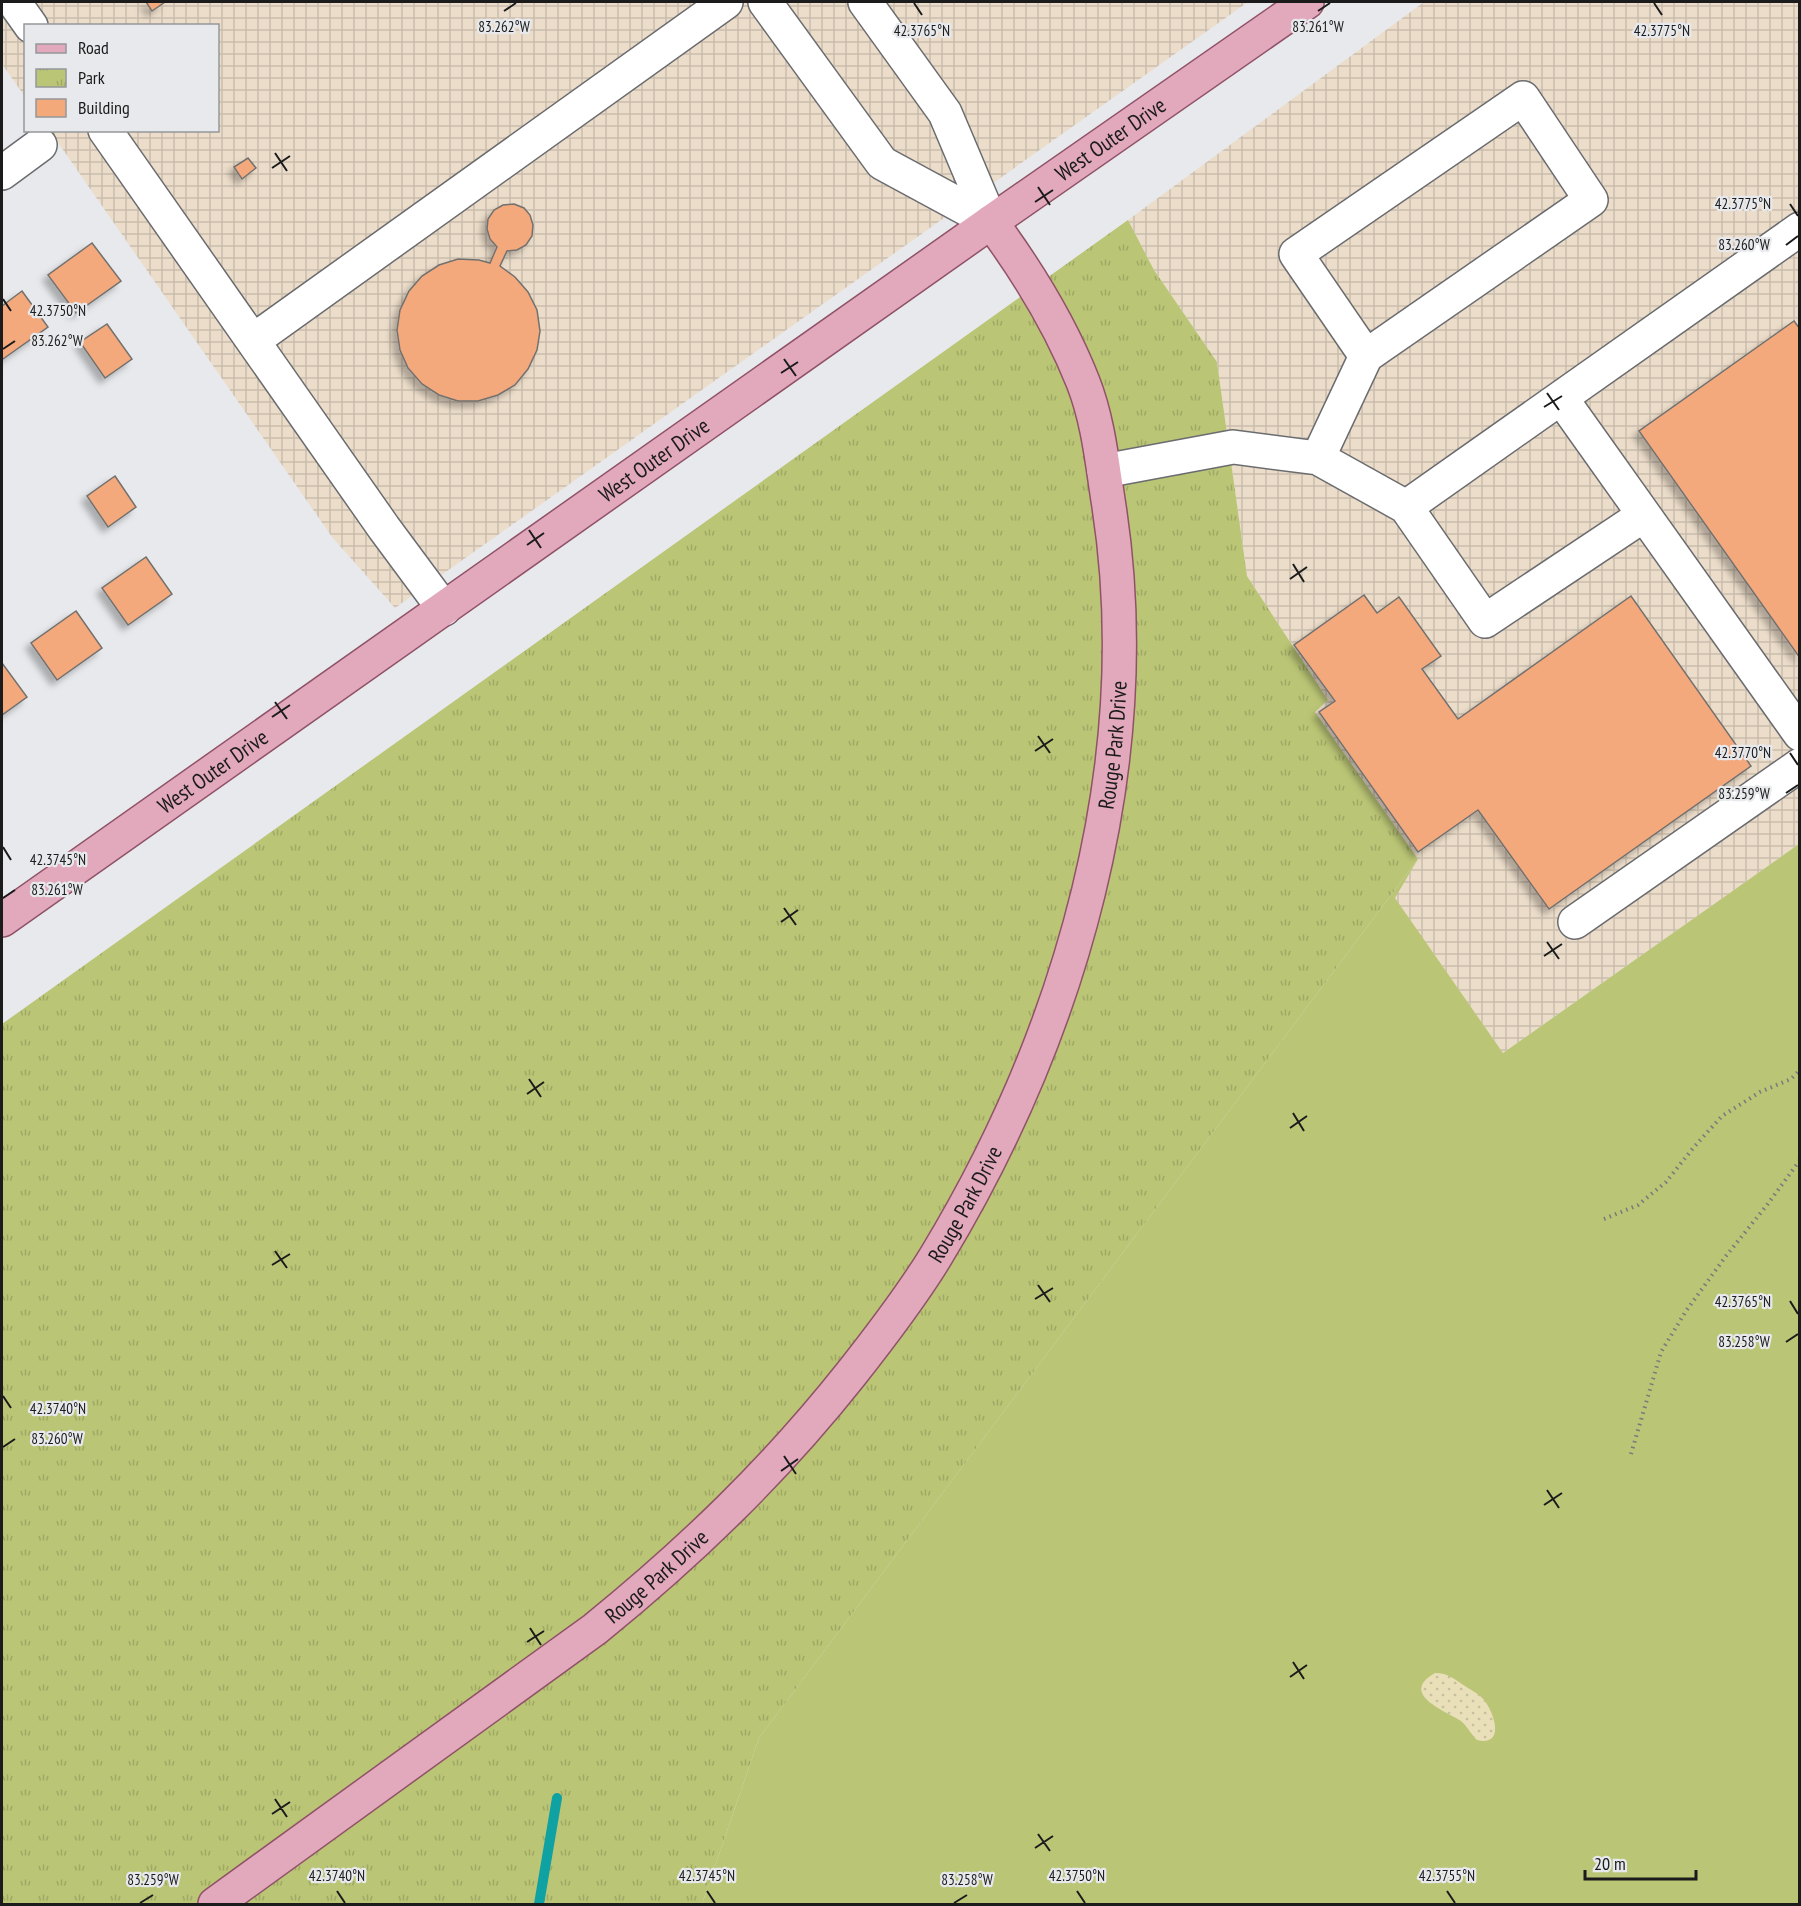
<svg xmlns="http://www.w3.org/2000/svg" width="1801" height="1906" viewBox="0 0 1801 1906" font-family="'PT Sans Narrow',sans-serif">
  <defs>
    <pattern id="industrial-grid" width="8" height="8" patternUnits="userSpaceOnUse" patternTransform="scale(1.5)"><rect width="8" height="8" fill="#ecddca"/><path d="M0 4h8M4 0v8" fill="none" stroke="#cabdad"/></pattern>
    <pattern id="sand-dots" width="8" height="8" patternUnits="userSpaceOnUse" patternTransform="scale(1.5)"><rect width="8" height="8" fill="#e9e0ba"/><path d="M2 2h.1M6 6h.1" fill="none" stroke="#c7c09f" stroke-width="1.8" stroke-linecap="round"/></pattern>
    <pattern id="park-tufts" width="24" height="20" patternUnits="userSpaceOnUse" patternTransform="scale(1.5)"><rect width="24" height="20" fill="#bac575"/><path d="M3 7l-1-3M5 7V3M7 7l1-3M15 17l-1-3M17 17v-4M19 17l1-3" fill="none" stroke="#9fa965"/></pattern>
    <filter id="shadow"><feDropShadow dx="-5.5" dy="5.5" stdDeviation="3" flood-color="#0004"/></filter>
  </defs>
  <rect width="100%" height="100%" fill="#e7e9ec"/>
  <path fill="url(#industrial-grid)" d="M2 2H1248L395 608 332 537 50 131 218 130V26H26L25 97 2 64Z
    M1424 2H1799V844L1503 1053 1394 898 1418 859 1315 712 1328 700 1247 576 1217 362 1154 270 1128 220Z"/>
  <path fill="#bac575" d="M1799 844V1904H702L759 1738 1418 859 1395 898 1503 1053Z"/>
  <path fill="url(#sand-dots)" d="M1435 1673C1448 1673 1454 1679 1465 1686 1472 1691 1478 1693 1484 1700 1494 1712 1506 1747 1477 1740 1471 1734 1467 1726 1461 1721 1446 1711 1398 1694 1435 1673Z"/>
  <path fill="url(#park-tufts)" d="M1128 220 1154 270 1217 362 1247 576 1328 700 1315 712 1418 859 759 1738 702 1904H2V1024Z"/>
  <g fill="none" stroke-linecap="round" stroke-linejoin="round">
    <path stroke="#10a1a3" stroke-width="10" d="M539 1904 557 1798"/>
  </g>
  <path fill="#f4a97b" stroke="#73716f" stroke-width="1.5" filter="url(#shadow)" d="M146 2H165L152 11Z
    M248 158 256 168 242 179 234 167Z
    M514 204 524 208 530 215 533 225 532 236 526 245 517 250 507 251 500 266 515 277 528 292 537 310 540 331 537 350 528 369 515 385 498 395 478 401H458L439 395 422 384 408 368 400 350 397 330 400 310 409 291 422 276 439 265 458 259 479 260 490 263 497 247 490 239 487 229 488 219 494 210 503 205Z
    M92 243 121 281 76 313 48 275Z
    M22 291 48 327 3 359 2 357V306Z
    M1794 321 1800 329V658L1639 431Z
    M107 324 132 359 105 378 80 342Z
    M115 476 136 507 108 527 87 496Z
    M146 557 172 594 128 625 102 588Z
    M1364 595 1377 613 1399 597 1441 656 1422 669 1458 719 1631 596 1751 766 1549 909 1478 810 1418 852 1319 712 1335 701 1294 645Z
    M76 611 102 648 57 680 31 643Z
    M2 663 27 697 2 715Z"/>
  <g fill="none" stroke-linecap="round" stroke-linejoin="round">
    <defs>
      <path id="minor" d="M14 2 31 26
        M765 2 882 163 991 222
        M865 2 945 113 991 222
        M105 130 384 528 444 609
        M2 173 40 145
        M254 340 726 2
        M1561 398 1800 734
        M1318 458 1366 356 1591 200 1523 98 1296 254 1366 356
        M1104 471 1233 447 1318 458 1406 507 1800 229
        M1406 507 1485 621 1644 515
        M1575 922 1800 765"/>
      <g id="major">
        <path id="s1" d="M2 920 991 222 1307 2"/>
        <path id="s2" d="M215 1904 595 1629C691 1551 774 1471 851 1374 881 1336 911 1297 936 1256 1071 1033 1150 761 1108 500 1102 461 1098 420 1083 382 1060 324 1028 272 991 222"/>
      </g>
    </defs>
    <use href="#minor" stroke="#6b6c6f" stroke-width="36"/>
    <use href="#major" stroke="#905267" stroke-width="36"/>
    <path stroke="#797a7c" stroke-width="4" stroke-dasharray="1.5 4.5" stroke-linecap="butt" d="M1604 1219 1638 1205 1666 1182 1694 1147 1722 1116 1760 1092 1791 1079 1800 1070
      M1631 1454 1661 1352 1686 1311 1726 1256 1767 1205 1800 1160"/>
    <use href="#minor" stroke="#fff" stroke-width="33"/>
    <use href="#major" stroke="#e2a9bc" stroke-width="33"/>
  </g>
  <path fill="none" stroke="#1b1b1c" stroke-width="2" d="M914 3 922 15M1654 3 1662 15M504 11 516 3M1318 11 1330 3M275 153 287 171M272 168 290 156M1038 187 1050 205M1035 202 1053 190M1790 204 1798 216M1786 245 1798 236M3 299 11 311M3 349 15 341M784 359 796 376M781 373 798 362M1547 393 1559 410M1544 407 1562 396M529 530 541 548M527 545 544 533M1293 564 1304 582M1290 579 1307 567M275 702 287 719M272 717 290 705M1038 736 1050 753M1035 751 1053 739M1790 753 1798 765M1786 793 1798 785M3 847 11 860M3 898 15 890M784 908 796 925M781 922 798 910M1547 942 1559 959M1544 956 1562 944M529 1079 541 1097M527 1094 544 1082M1293 1113 1304 1131M1290 1128 1307 1116M275 1251 287 1268M272 1265 290 1254M1038 1285 1050 1302M1035 1299 1053 1288M1790 1301 1798 1314M1786 1342 1798 1334M3 1396 11 1408M3 1447 15 1439M784 1456 796 1474M781 1471 798 1459M1547 1490 1559 1508M1544 1505 1562 1493M530 1628 541 1645M527 1642 544 1631M1293 1662 1304 1679M1290 1677 1307 1665M275 1799 287 1817M272 1814 290 1802M1038 1834 1050 1851M1035 1848 1053 1836M337 1891 345 1903M707 1891 715 1903M1077 1891 1085 1903M1447 1891 1455 1903M140 1903 153 1895M954 1903 967 1895"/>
  <g text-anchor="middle" stroke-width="4.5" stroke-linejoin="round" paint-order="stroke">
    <g font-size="22" fill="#1b1b1c" stroke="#e7e9ec">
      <text dy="8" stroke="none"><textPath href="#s1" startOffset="1356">West Outer Drive</textPath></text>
      <text dy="8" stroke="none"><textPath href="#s1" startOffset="798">West Outer Drive</textPath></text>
      <text dy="8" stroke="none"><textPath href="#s2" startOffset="1522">Rouge Park Drive</textPath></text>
      <text dy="8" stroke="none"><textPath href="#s1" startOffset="258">West Outer Drive</textPath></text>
      <text dy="8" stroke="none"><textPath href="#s2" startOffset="1036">Rouge Park Drive</textPath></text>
      <text dy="8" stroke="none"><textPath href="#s2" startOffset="550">Rouge Park Drive</textPath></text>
    </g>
  </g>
  <g font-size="15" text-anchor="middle" fill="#1b1b1c" stroke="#e7e9ec" stroke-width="4.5" stroke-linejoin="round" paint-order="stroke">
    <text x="504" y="32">83.262°W</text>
    <text x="1318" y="32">83.261°W</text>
    <text x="922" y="36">42.3765°N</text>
    <text x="1662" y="36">42.3775°N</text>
    <text x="1743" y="209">42.3775°N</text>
    <text x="1744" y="250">83.260°W</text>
    <text x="58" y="316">42.3750°N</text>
    <text x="57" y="346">83.262°W</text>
    <text x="1743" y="758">42.3770°N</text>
    <text x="1744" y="799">83.259°W</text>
    <text x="58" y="865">42.3745°N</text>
    <text x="57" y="895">83.261°W</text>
    <text x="1743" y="1307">42.3765°N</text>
    <text x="1744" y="1347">83.258°W</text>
    <text x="58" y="1414">42.3740°N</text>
    <text x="57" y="1444">83.260°W</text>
    <text x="337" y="1881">42.3740°N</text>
    <text x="707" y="1881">42.3745°N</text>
    <text x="1077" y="1881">42.3750°N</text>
    <text x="1447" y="1881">42.3755°N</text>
    <text x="153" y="1885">83.259°W</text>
    <text x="967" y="1885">83.258°W</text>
  </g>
  <rect width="1801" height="1906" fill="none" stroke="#1b1b1c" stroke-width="6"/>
  <rect x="24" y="24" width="195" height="108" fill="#e7e9ec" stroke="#959799" stroke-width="1.5"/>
  <rect x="36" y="44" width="30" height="9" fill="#e2a9bc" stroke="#959799" stroke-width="1.5"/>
  <text x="78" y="54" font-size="18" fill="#1b1b1c">Road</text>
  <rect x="36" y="69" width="30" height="18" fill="url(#park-tufts)" stroke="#959799" stroke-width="1.5"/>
  <text x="78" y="84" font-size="18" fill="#1b1b1c">Park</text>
  <rect x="36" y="99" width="30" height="18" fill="#f4a97b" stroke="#959799" stroke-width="1.5"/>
  <text x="78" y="114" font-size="18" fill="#1b1b1c">Building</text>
  <path d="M1585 1870v9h111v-9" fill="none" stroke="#1b1b1c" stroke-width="3"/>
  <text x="1594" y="1870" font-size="18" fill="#1b1b1c" stroke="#e7e9ec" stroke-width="4.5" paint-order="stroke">20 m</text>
</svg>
